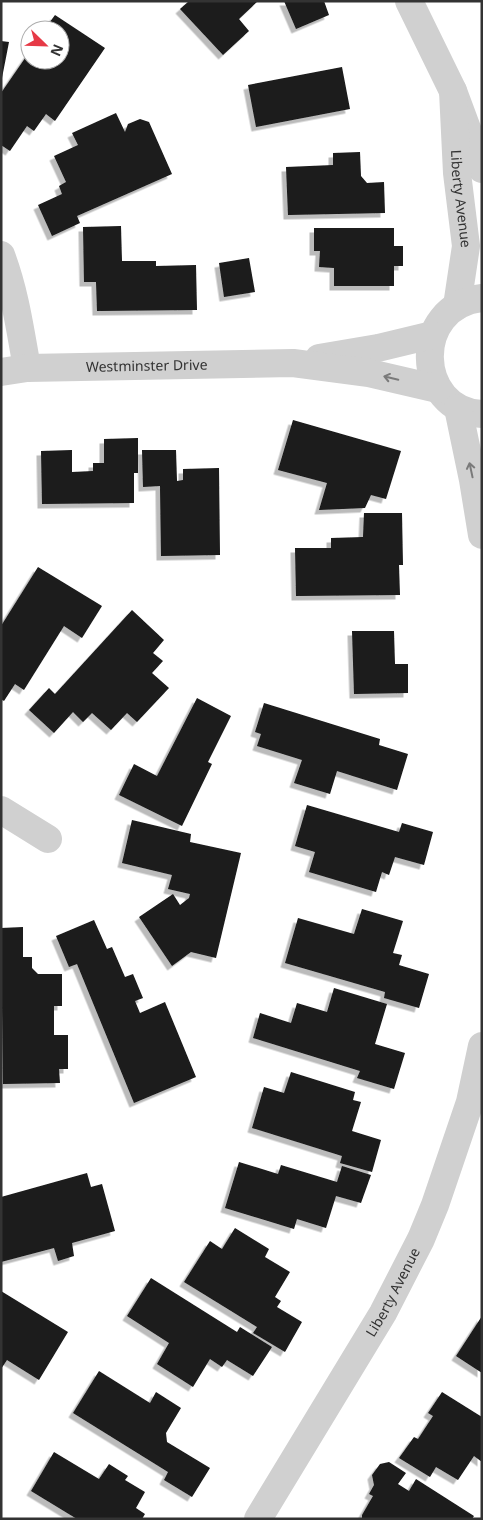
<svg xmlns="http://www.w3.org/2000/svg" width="483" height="1520" viewBox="0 0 483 1520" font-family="'Noto Sans',sans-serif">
  <defs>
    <filter id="shadow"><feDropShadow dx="-4.5" dy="4.5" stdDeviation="0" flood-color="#0004"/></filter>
  </defs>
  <rect width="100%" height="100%" fill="#fff"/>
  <path fill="#1a1a1a" filter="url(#shadow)" d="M189 1H258L239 19 249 31 223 55 180 9Z
    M284 1H324L329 15 296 29Z
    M55 15 105 48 55 121 46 114 34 131 27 126 10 151 1 145V93L30 51V60H60V30H44Z
    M1 41 9 42 2 78H1Z
    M342 67 350 109 256 127 248 85Z
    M116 113 125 132 128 124 140 119 149 122 172 174 77 216 80 223 52 236 38 205 62 194 59 186 66 182 54 156 78 145 72 133Z
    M360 152 361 176 367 183 384 182 385 213 288 215 286 167 333 165V153Z
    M121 226 122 261H156V266L196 265 197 310 97 311 96 282H84L83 227Z
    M314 228H394V246H403V266H394V286H334V268L319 267 320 251H314Z
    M249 258 255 292 224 297 219 263Z
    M293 420 401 451 386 499 371 495 365 508 319 510 327 483 278 470Z
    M138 438V473H134V503L42 504 41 451 72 450V472L93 471V463H104V439Z
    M142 450H176L177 481 183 480V469L219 468 220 555 161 556 160 486 143 487Z
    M364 513H402L403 565H399L400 595 296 596 295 548H331V538L363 537Z
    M38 567 102 606 82 638 64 626 24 690 15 684 4 701 1 699V626Z
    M132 610 164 640 153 653 163 661 152 673 169 688 137 722 127 713 111 730 92 713 83 722 73 712 54 733 29 710 49 688 55 694Z
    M352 631H394L395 664H408V693L354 694Z
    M197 698 231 716 208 762 212 764 182 826 119 795 134 764 157 776Z
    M264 703 380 739 379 745 408 754 397 790 337 771 330 794 294 783 302 760 257 746 261 734 255 732Z
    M307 805 399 832 402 823 433 832 424 865 395 857 389 875 382 872 376 892 309 872 315 852 295 846Z
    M132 820 191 834 190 842 241 853 216 958 191 952 172 966 139 917 173 894 180 905 189 898 190 894 168 889 172 875 122 863Z
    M362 909 403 921 393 953 402 955 399 965 429 974 419 1008 384 998 385 992 285 963 298 918 354 934Z
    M94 920 107 949 112 947 125 977 133 974 143 998 135 1001 140 1013 165 1002 196 1077 134 1103 77 964 69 967 56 936Z
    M23 927V957H32V968L38 974H62V1006H54V1035H68V1069H59L60 1083 3 1084 1 928Z
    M334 988 387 1004 375 1044 405 1053 394 1089 357 1078 360 1071 253 1038 260 1013 291 1023 297 1003 327 1012Z
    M291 1072 355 1092 353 1100 361 1102 352 1131 381 1140 372 1172 340 1163 342 1156 252 1128 264 1087 284 1093Z
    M239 1162 278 1174 281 1165 337 1182 342 1166 371 1175 361 1203 336 1196 326 1228 297 1219 294 1229 225 1208Z
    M87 1173 91 1187 102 1184 115 1231 72 1243 74 1256 58 1261 54 1248 1 1262V1197Z
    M235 1228 269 1249 265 1257 290 1272 275 1297 281 1301 277 1307 302 1322 285 1352 253 1333 257 1327 184 1282 210 1241 222 1249Z
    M151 1278 237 1332 240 1327 272 1347 253 1376 227 1360 222 1367 210 1359 193 1387 157 1364 169 1343 127 1316Z
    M1 1291 68 1332 39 1380 7 1360 1 1369Z
    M482 1316V1373L456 1356Z
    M99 1371 150 1403 156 1392 181 1408 166 1433 167 1442 210 1468 192 1497 164 1480 168 1472 73 1413Z
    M442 1392 482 1417V1462L474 1456 458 1480 436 1467 430 1477 399 1458 414 1437 418 1439 433 1416 428 1413Z
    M54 1452 99 1479 109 1464 128 1476 125 1480 145 1492 136 1508 145 1514 142 1519H77L31 1491Z
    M389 1462 406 1473 398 1484 409 1491 416 1479 474 1516 472 1519H362V1515L373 1496 369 1494 374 1485 372 1475 380 1464Z"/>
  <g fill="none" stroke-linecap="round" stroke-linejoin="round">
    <g stroke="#d0d0d0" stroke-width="28">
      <path d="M409 1 453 91 482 169"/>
      <path id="s1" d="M453 91 457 173 466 246 457 306"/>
      <path d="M1 255C15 292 20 329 27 368"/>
      <path d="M482 298C410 306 415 411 482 414"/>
      <path d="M319 358 378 348 432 335"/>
      <path id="s2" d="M1 372 27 368 293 363 369 373 438 389"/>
      <path d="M458 408 473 480 482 535"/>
      <path d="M1 810 48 839"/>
      <path id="s3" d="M258 1519 383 1313 421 1239 435 1205 470 1102 482 1046"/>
    </g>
  </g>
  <defs><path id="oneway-shaft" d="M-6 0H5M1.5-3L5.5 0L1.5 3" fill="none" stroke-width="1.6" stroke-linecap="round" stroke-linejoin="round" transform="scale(1.25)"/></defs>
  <g stroke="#7a7a7a">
    <use href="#oneway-shaft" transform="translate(391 378) rotate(-167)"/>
    <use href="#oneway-shaft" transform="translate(471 470) rotate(-102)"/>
  </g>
  <g text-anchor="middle" stroke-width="5" stroke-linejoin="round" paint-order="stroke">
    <g font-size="14" fill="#333" stroke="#fff">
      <text dy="5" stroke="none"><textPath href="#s1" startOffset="108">Liberty Avenue</textPath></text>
      <text dy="5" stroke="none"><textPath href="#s2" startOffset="146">Westminster Drive</textPath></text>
      <text dy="5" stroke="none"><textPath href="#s3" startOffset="264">Liberty Avenue</textPath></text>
    </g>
  </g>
  <rect width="483" height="1520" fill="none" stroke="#333333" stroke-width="5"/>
  <g transform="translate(45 45) rotate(113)"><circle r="24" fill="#ffffff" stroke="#adadad"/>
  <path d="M0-4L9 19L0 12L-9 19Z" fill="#e63946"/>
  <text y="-8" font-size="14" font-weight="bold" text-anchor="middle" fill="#333333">N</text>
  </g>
</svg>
